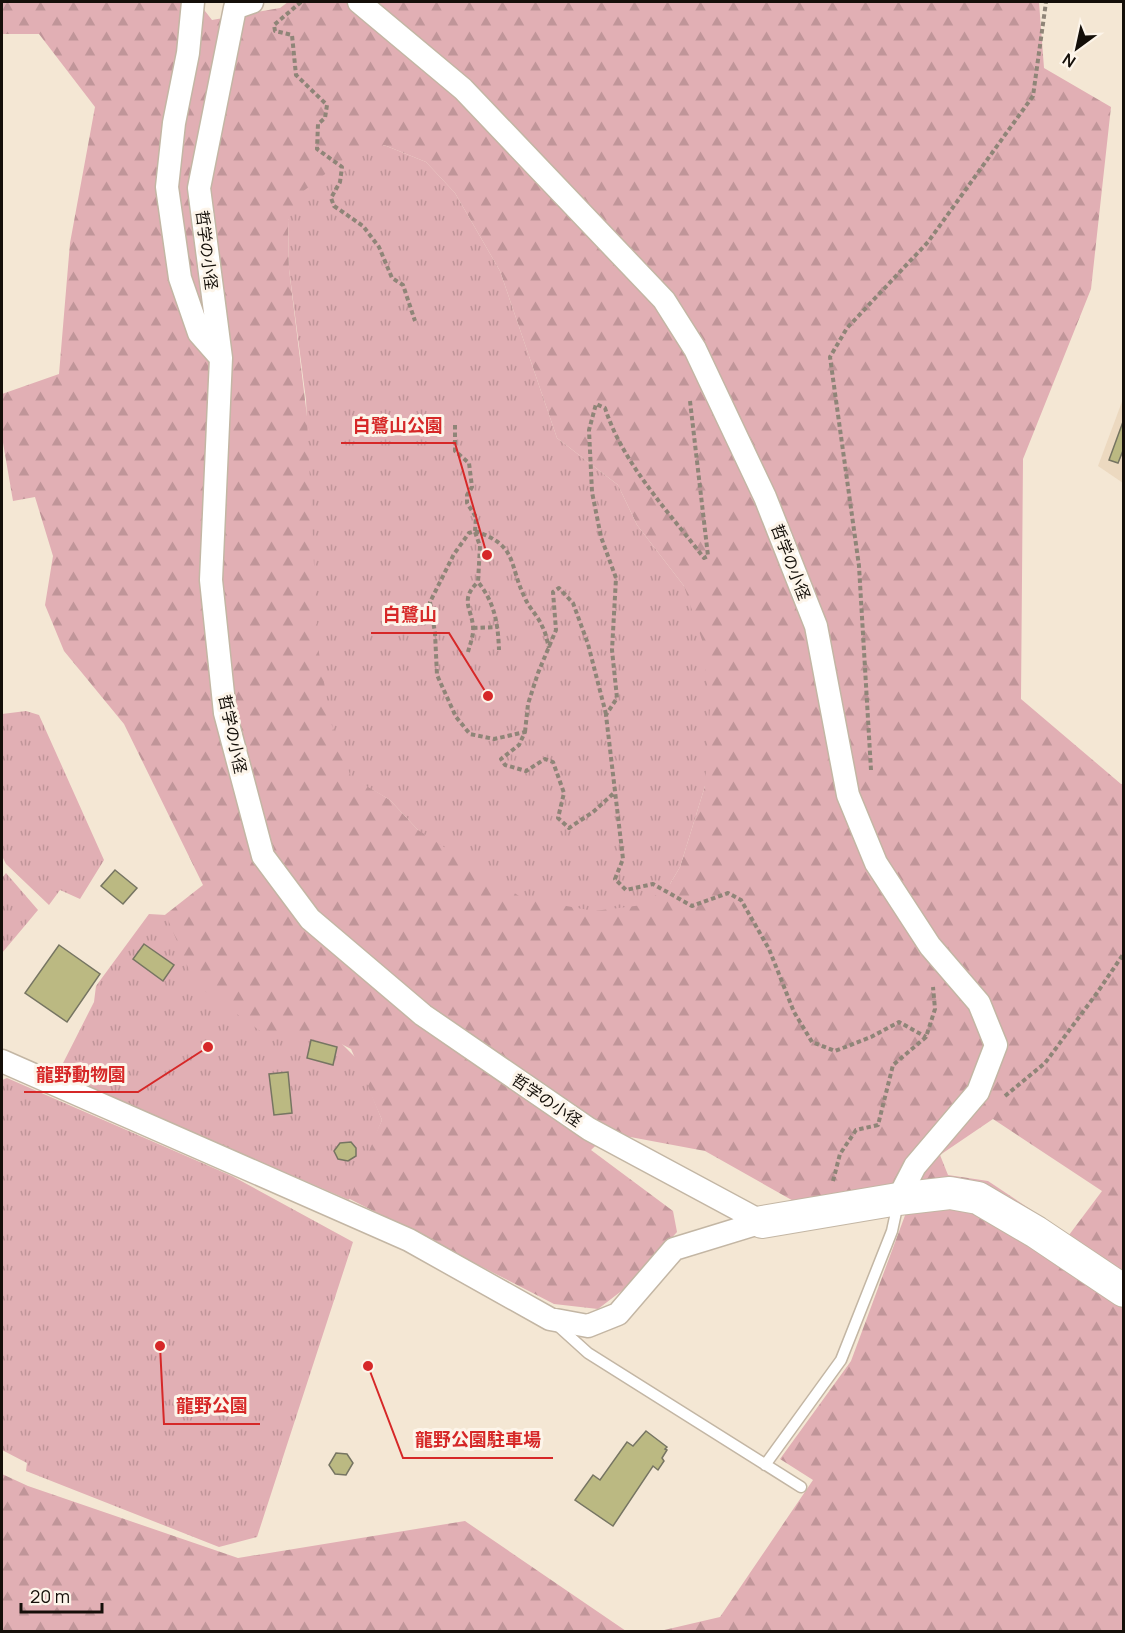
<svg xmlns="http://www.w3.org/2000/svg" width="1125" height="1633" viewBox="0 0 1125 1633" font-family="Manrope,'Noto Sans JP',sans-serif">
  <defs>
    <pattern id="forest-firs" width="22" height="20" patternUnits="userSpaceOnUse" patternTransform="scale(1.5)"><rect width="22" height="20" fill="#e1afb4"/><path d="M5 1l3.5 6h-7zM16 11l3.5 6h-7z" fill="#c09599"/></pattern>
    <pattern id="park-tufts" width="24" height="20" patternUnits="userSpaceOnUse" patternTransform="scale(1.5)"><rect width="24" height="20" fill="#e1afb4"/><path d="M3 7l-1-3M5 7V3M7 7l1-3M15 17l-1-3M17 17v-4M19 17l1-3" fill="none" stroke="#c09599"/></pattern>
  </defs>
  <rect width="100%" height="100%" fill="#f4e7d4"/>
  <path fill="#ecd9c0" d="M1123 399V483L1098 466Z"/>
  <path fill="url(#forest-firs)" fill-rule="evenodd" d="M2 2H198L212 20 280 8 288 2H1039L1044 68 1111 107 1091 289 1023 459 1021 699 1121 784H1123V1631H660L720 1617 813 1480 780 1459 851 1361 907 1210 797 1203 705 1151 609 1133 591 1150 673 1211 677 1232 628 1286 598 1309 554 1304 346 1197 382 1120 351 1049 326 1036H259L189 985 161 918 203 885 124 724 64 651 45 605 53 556 35 497 13 501 2 437V394L59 374 70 243 95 107 39 34H2ZM384 145 426 162 455 193 500 271 557 438 618 485 637 525 684 586 705 786 680 867 670 884 418 830 390 800 351 776 289 269 288 220ZM993 1119 1102 1191 1069 1235 988 1181 948 1175 940 1155Z
    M2 1474 28 1486 238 1558 465 1521 626 1631H2Z"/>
  <path fill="url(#park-tufts)" d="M384 145 426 162 455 193 500 271 557 438 618 485 637 525 684 586 702 640 710 708 705 786 680 867 670 884 643 905 594 911 522 898 418 830 390 800 351 777 331 723 318 647 306 400 289 269 288 220 301 193 348 156Z
    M26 711 39 715 104 860 80 899 60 890 49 905 6 864 2 856V714Z
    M6 873 38 910 2 953V878Z
    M149 914 166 915 195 984 266 1035 331 1033 357 1059 382 1120 349 1200 57 1075 94 1002 96 986Z
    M7 1078 232 1176 353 1242 257 1537 219 1547 26 1471 27 1463 2 1450V1080Z"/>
  <path fill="#bbb982" stroke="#767562" stroke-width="1.5" d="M1124 419V448L1118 463 1109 460Z
    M115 870 137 888 123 904 101 886Z
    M144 944 174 965 163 981 133 959Z
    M59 945 100 974 67 1022 25 993Z
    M311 1040 337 1047 333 1065 307 1058Z
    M288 1072 292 1113 274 1115 269 1074Z
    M351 1142 356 1148V1156L348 1161 338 1159 334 1151 340 1143Z
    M646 1431 667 1447 665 1449 667 1450 662 1458 664 1461 658 1470 653 1466 613 1526 575 1500 593 1475 600 1480 627 1442 633 1446Z
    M336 1453 347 1454 353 1463 346 1475 335 1474 329 1465Z"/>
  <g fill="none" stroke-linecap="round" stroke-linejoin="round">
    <defs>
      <path id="lane" d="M557 1325 588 1353 801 1487
        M765 1465 841 1360 892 1231 898 1203"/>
      <path id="street" d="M193 2 188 53 174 123 167 187 180 278 199 333 221 358
        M252 2 235 8 199 188 221 358 211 580 225 713 263 856 310 919 423 1015 589 1129 762 1222
        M359 2 463 89 664 300 695 349 765 497 816 626 848 795 876 863 930 946 979 1003 996 1045 978 1092 915 1166 898 1199
        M2 1061 409 1240 550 1319 588 1326 618 1314 674 1249 762 1222"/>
      <path id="secondary" d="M762 1222 898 1199 950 1193 978 1198 1036 1232 1124 1291"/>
    </defs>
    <use href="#lane" stroke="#c3b6a4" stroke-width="13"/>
    <use href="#street" stroke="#c3b6a4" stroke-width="25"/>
    <use href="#secondary" stroke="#c3b6a4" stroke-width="34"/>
    <path stroke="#8f8578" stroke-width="4" stroke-dasharray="4.5 3" stroke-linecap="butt" d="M301 2 274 25 275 31 292 35 296 75 327 105 325 118 318 124 317 149 342 167 340 182 331 198 334 206 363 226 379 247 392 278 403 285 415 321
      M690 401 708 556 704 558C668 511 623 464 605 408L596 404 589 430 592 492 601 537 616 578 612 650 617 698 606 715 623 859 615 879 626 890 653 884 692 906 728 893 741 900 769 949 794 1012 812 1042 835 1051 871 1037 899 1022 926 1037
      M455 425V451L469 463 472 487 467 495V503L476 517 475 531 469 533 454 554 430 602 435 633 437 675 456 717 470 734 494 739 525 732 519 745 501 759 505 765 526 771 545 759 553 762 564 793 558 818 569 828 593 812 614 793
      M475 531C519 546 508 564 525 598 529 608 538 616 542 626 546 633 547 641 549 648
      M475 532 480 546 478 582C495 603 498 624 499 650
      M473 628 498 627
      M468 652C470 644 474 635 473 627 472 609 459 600 478 582
      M525 732 528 704 538 673 556 630 553 592 559 588 573 603 588 644 606 714
      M871 770 859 566 830 357 847 328 928 242 1033 96 1046 2
      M1005 1096 1045 1063 1097 993 1124 953
      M833 1181 840 1154 856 1130 878 1125 893 1065 926 1037 935 1009 933 987"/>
    <use href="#lane" stroke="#fff" stroke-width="10"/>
    <use href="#street" stroke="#fff" stroke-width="22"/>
    <use href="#secondary" stroke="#fff" stroke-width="32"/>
  </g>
  <g text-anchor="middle" stroke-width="6" stroke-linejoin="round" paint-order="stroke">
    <g font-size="16" fill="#140f09" stroke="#fdf5ea">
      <text transform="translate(207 250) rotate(83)" y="6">哲学の小径</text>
      <text transform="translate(791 562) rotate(69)" y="6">哲学の小径</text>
      <text transform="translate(233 734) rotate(78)" y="6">哲学の小径</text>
      <text transform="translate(547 1100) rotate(34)" y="6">哲学の小径</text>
    </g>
  </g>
  <path fill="none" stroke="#d62828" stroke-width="2" d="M487 555L455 443H341M488 696L449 633H371M208 1047L138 1092H24M160 1346L164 1424H260M368 1366L403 1458H553"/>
  <g fill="#d62828" stroke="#fdf5ea" stroke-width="2">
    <circle cx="487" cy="555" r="6"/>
    <circle cx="488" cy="696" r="6"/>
    <circle cx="208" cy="1047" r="6"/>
    <circle cx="160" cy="1346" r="6"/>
    <circle cx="368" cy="1366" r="6"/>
  </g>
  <g font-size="18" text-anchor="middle" font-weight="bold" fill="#d62828" stroke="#fdf5ea" stroke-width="6" stroke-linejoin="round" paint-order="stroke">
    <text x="398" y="432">白鷺山公園</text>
    <text x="410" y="621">白鷺山</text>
    <text x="81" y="1081">龍野動物園</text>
    <text x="212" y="1412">龍野公園</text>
    <text x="478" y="1446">龍野公園駐車場</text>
  </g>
  <rect width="1125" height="1633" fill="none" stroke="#140f09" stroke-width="6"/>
  <g transform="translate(1077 48) rotate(213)" stroke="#fdf5ea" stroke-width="4.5" paint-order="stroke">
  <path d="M0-4.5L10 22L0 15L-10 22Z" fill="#140f09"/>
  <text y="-9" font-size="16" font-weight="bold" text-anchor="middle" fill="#140f09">N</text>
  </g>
  <path d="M21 1603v9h81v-9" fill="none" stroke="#140f09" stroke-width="3"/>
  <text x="30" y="1603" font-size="18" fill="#140f09" stroke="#fdf5ea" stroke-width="4.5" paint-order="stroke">20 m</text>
</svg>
